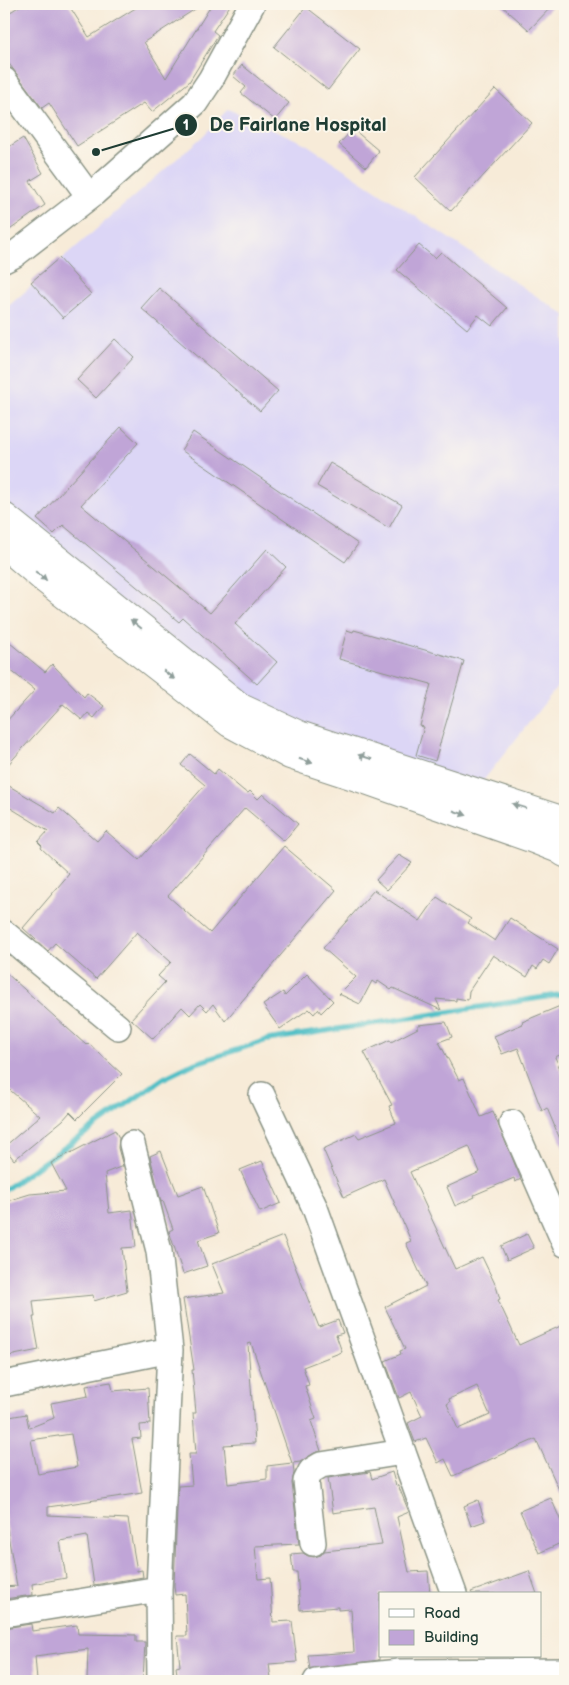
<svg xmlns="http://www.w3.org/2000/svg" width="569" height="1685" viewBox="0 0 569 1685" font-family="'Balsamiq Sans',sans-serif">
  <rect width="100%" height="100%" fill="#fbf7ec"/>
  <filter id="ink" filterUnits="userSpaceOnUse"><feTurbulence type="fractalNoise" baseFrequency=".02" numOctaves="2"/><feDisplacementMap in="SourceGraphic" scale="10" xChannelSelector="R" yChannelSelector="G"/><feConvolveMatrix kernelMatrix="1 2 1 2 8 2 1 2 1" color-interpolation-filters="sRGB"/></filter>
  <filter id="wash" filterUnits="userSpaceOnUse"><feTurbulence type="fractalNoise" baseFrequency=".0096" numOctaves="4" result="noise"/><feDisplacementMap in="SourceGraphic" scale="20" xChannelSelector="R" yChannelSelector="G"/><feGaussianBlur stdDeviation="1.12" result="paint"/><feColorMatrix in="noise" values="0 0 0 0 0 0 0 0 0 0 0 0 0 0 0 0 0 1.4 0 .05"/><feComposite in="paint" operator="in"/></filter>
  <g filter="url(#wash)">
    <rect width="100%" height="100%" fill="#f7ebd8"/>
    <path fill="#dcd6f6" d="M228 109 306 144 565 315V677L468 800 299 753 4 528V310L203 136Z"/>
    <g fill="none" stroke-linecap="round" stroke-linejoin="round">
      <path stroke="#51bfc6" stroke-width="5.5" d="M4 1190 164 1078 193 1064 267 1040 565 994"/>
    </g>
    <g id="blocks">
      <path fill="#c0a5d7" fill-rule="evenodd" d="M23 4H68L89 37 142 4H203L144 42 166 78 212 4H231L213 31 218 35 189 82 152 112 144 103 77 146 49 103 42 108 4 57V16Z
        M500 4H554L529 30Z
        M306 7 360 49 328 90 274 47Z
        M242 65 289 103 275 120 241 93 246 87 233 76Z
        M495 89 532 123 451 211 415 177Z
        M353 129 379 151 366 167 339 144Z
        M23 138 43 173 30 181 45 205 4 234V150Z
        M419 245 435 258 441 252 507 308 492 326 478 315 467 329 397 270Z
        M59 258 91 294 63 318 31 282Z
        M159 288 278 391 260 411 141 308Z
        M115 339 134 357 96 398 77 380Z
        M121 427 138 443 81 505 210 613 267 549 286 567 235 624 277 662 257 684 183 618 179 622 63 525 54 534 37 519Z
        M193 432 358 544 345 562 181 450Z
        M330 463 402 505 389 528 317 486Z
        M347 630 353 632 354 630 464 661 435 761 416 755 424 727 420 726 431 684 339 659Z
        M4 638 45 672 52 664 84 697 87 693 104 706 94 718 88 713 82 720 63 704 4 769V724L35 690 4 665Z
        M190 754 214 774 218 769 244 791 248 793 250 791 258 799 263 794 298 824 284 841 245 808 168 896 210 933 284 846 336 890 225 1021 213 1004 207 1011 200 1004 190 1015 182 1007 153 1039 131 1019 165 982 158 976 171 962 137 932 96 979 55 943 48 951 23 928 69 874 41 848 42 846 38 842 48 831 4 804V783L55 813 59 808 97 841 106 831 139 860 205 785 181 765Z
        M399 855 412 863 387 890 376 880Z
        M374 890 420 921 437 897 471 919 468 923 495 941 510 918 558 949 549 964 543 960 537 969 533 966 527 977 493 955 469 991 468 1000 456 998V1001L436 999 441 1010 393 988 391 990 378 981 376 984 372 981 360 1004 339 994 356 977 323 948Z
        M4 971 86 1045 88 1043 122 1074 77 1119 70 1112 63 1120 14 1160 4 1147 40 1116 4 1085Z
        M307 974 333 1001 321 1013 318 1009 314 1014 309 1009 280 1029 263 1005 283 992 285 996Z
        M565 1004V1053L555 1057 565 1081V1151L547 1108 542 1111 518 1048 502 1054 494 1036 523 1024 522 1022Z
        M446 1022 452 1037 439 1042 459 1080 464 1078 481 1117 493 1112 521 1179 515 1182 514 1178 474 1195 475 1197 455 1206 447 1187 480 1172 469 1146 410 1172 455 1269 482 1257 496 1286 500 1299 498 1300 519 1345 565 1324V1503L536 1439 453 1476 445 1459 438 1463 426 1438 415 1442 408 1423 422 1416 411 1392 399 1398 385 1361 401 1354 400 1351 405 1349 385 1307 426 1286 406 1243 411 1241 384 1179 344 1197 323 1149 356 1134 359 1138 396 1123 389 1106 392 1105 364 1052 390 1040 391 1042 418 1028V1025ZM477 1386 490 1415 458 1429 447 1404 450 1402 449 1399Z
        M115 1130 119 1138 118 1148 123 1166 105 1173 109 1213 132 1210 136 1247 122 1248 127 1291 94 1301 93 1295 33 1301 35 1317H33L39 1350 4 1357V1202L30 1194 66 1191 51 1163Z
        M161 1151 178 1195 203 1186 219 1233 198 1240 207 1266 183 1274 169 1231 173 1229 163 1201 161 1202 150 1156Z
        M262 1161 281 1203 260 1212 240 1170Z
        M527 1234 534 1248 507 1260 501 1246Z
        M283 1236 319 1327 338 1320 343 1333 336 1335 342 1352 303 1367 309 1385 305 1386 316 1419 311 1421 321 1451 314 1453 300 1462 293 1463 294 1473 292 1483 299 1544 255 1546 258 1579 270 1578 273 1622 292 1621 297 1662 269 1664 271 1679 251 1681H178L176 1667 180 1666 177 1636H187L185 1594 175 1595 174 1585 178 1486 192 1485 189 1454H196L193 1413H196L192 1370H194L183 1299 224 1293 212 1264ZM251 1343 292 1463 267 1466V1479L228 1484 224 1445 255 1443 248 1344Z
        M111 1382 113 1391 148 1388 150 1424 140 1425 141 1438 132 1439 142 1493 48 1507V1515L128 1519 137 1571 142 1570 143 1577 94 1585 87 1536 60 1541 66 1578 32 1584 33 1595 4 1599V1587L17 1586 4 1512V1418L26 1414 29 1428 54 1418 51 1403 88 1396 86 1386ZM71 1434 77 1467 38 1474 31 1440Z
        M370 1472 372 1479 392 1472 396 1486 398 1485 409 1512 397 1517 409 1572 428 1571 430 1594H380L379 1660 310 1669 308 1655 354 1652 351 1609 338 1610V1607L300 1610 297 1572H293L291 1554 303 1553 308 1556 314 1557 321 1555 324 1551 382 1545 374 1507 333 1513 328 1478Z
        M551 1498 565 1531V1541L539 1553 520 1511Z
        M478 1500 485 1521 471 1526 464 1506Z
        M529 1571 537 1594H472L471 1592Z
        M31 1624 32 1631 77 1625 78 1634 136 1635V1642H145L143 1681H87L88 1649 35 1656 37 1681H4V1628Z"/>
    </g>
  </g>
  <g filter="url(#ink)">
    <use href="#blocks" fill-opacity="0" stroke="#8b9486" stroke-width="1"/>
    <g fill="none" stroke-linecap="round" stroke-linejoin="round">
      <defs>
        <path id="minor" d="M4 80 89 196 94 193
          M4 260 14 255 94 193 195 103 211 79 252 4
          M4 933 118 1027
          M262 1095 315 1208 454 1594
          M512 1123 565 1244
          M132 1144 159 1251 170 1350 159 1589 160 1681
          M4 1384 170 1350
          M313 1543 306 1481 311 1471 321 1465 403 1452
          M4 1614 159 1589
          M316 1681 399 1672 565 1671"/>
        <path id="major" d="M4 517 241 708 299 735 558 819 565 823
          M4 544 46 580 230 723 290 755 366 780 531 838 559 849 565 853"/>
      </defs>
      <use href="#minor" stroke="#8b9486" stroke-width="28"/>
      <use href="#major" stroke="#8b9486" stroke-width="30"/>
      <use href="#minor" stroke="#fff" stroke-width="25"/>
      <use href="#major" stroke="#fff" stroke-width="28"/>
    </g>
    <defs><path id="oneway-solid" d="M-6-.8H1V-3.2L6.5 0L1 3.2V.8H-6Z" transform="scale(1.25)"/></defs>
    <g fill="#8f9e9a">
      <use href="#oneway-solid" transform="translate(41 576) rotate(39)"/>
      <use href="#oneway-solid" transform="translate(136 624) rotate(-141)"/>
      <use href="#oneway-solid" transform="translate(169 675) rotate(38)"/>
      <use href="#oneway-solid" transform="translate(365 757) rotate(-162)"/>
      <use href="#oneway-solid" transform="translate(306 761) rotate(18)"/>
      <use href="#oneway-solid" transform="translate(519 806) rotate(-162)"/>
      <use href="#oneway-solid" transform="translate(460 813) rotate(19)"/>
    </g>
  </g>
  <path fill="none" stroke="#1f3d34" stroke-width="2" d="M96 152L186 125"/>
  <g fill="#1f3d34" stroke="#fbf7ec" stroke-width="2">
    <circle cx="96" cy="152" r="5"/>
    <circle cx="186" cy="125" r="12"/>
  </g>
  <g font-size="15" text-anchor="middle" font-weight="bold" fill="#fff">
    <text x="186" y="130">1</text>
  </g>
  <g font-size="19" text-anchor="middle" font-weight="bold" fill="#1f3d34" stroke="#fbf7ec" stroke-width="4" stroke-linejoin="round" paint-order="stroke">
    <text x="298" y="131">De Fairlane Hospital</text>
  </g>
  <rect width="569" height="1685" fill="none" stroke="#fbf7ec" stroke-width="20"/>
  <rect x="379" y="1592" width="162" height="65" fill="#fbf7ec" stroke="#a3ada2"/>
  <rect x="389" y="1609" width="25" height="8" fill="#ffffff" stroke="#a3ada2"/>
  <text x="424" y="1618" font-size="15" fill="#1f3d34">Road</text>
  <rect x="389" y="1630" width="25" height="15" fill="#c0a5d7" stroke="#a3ada2"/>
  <text x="424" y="1642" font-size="15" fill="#1f3d34">Building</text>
</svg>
